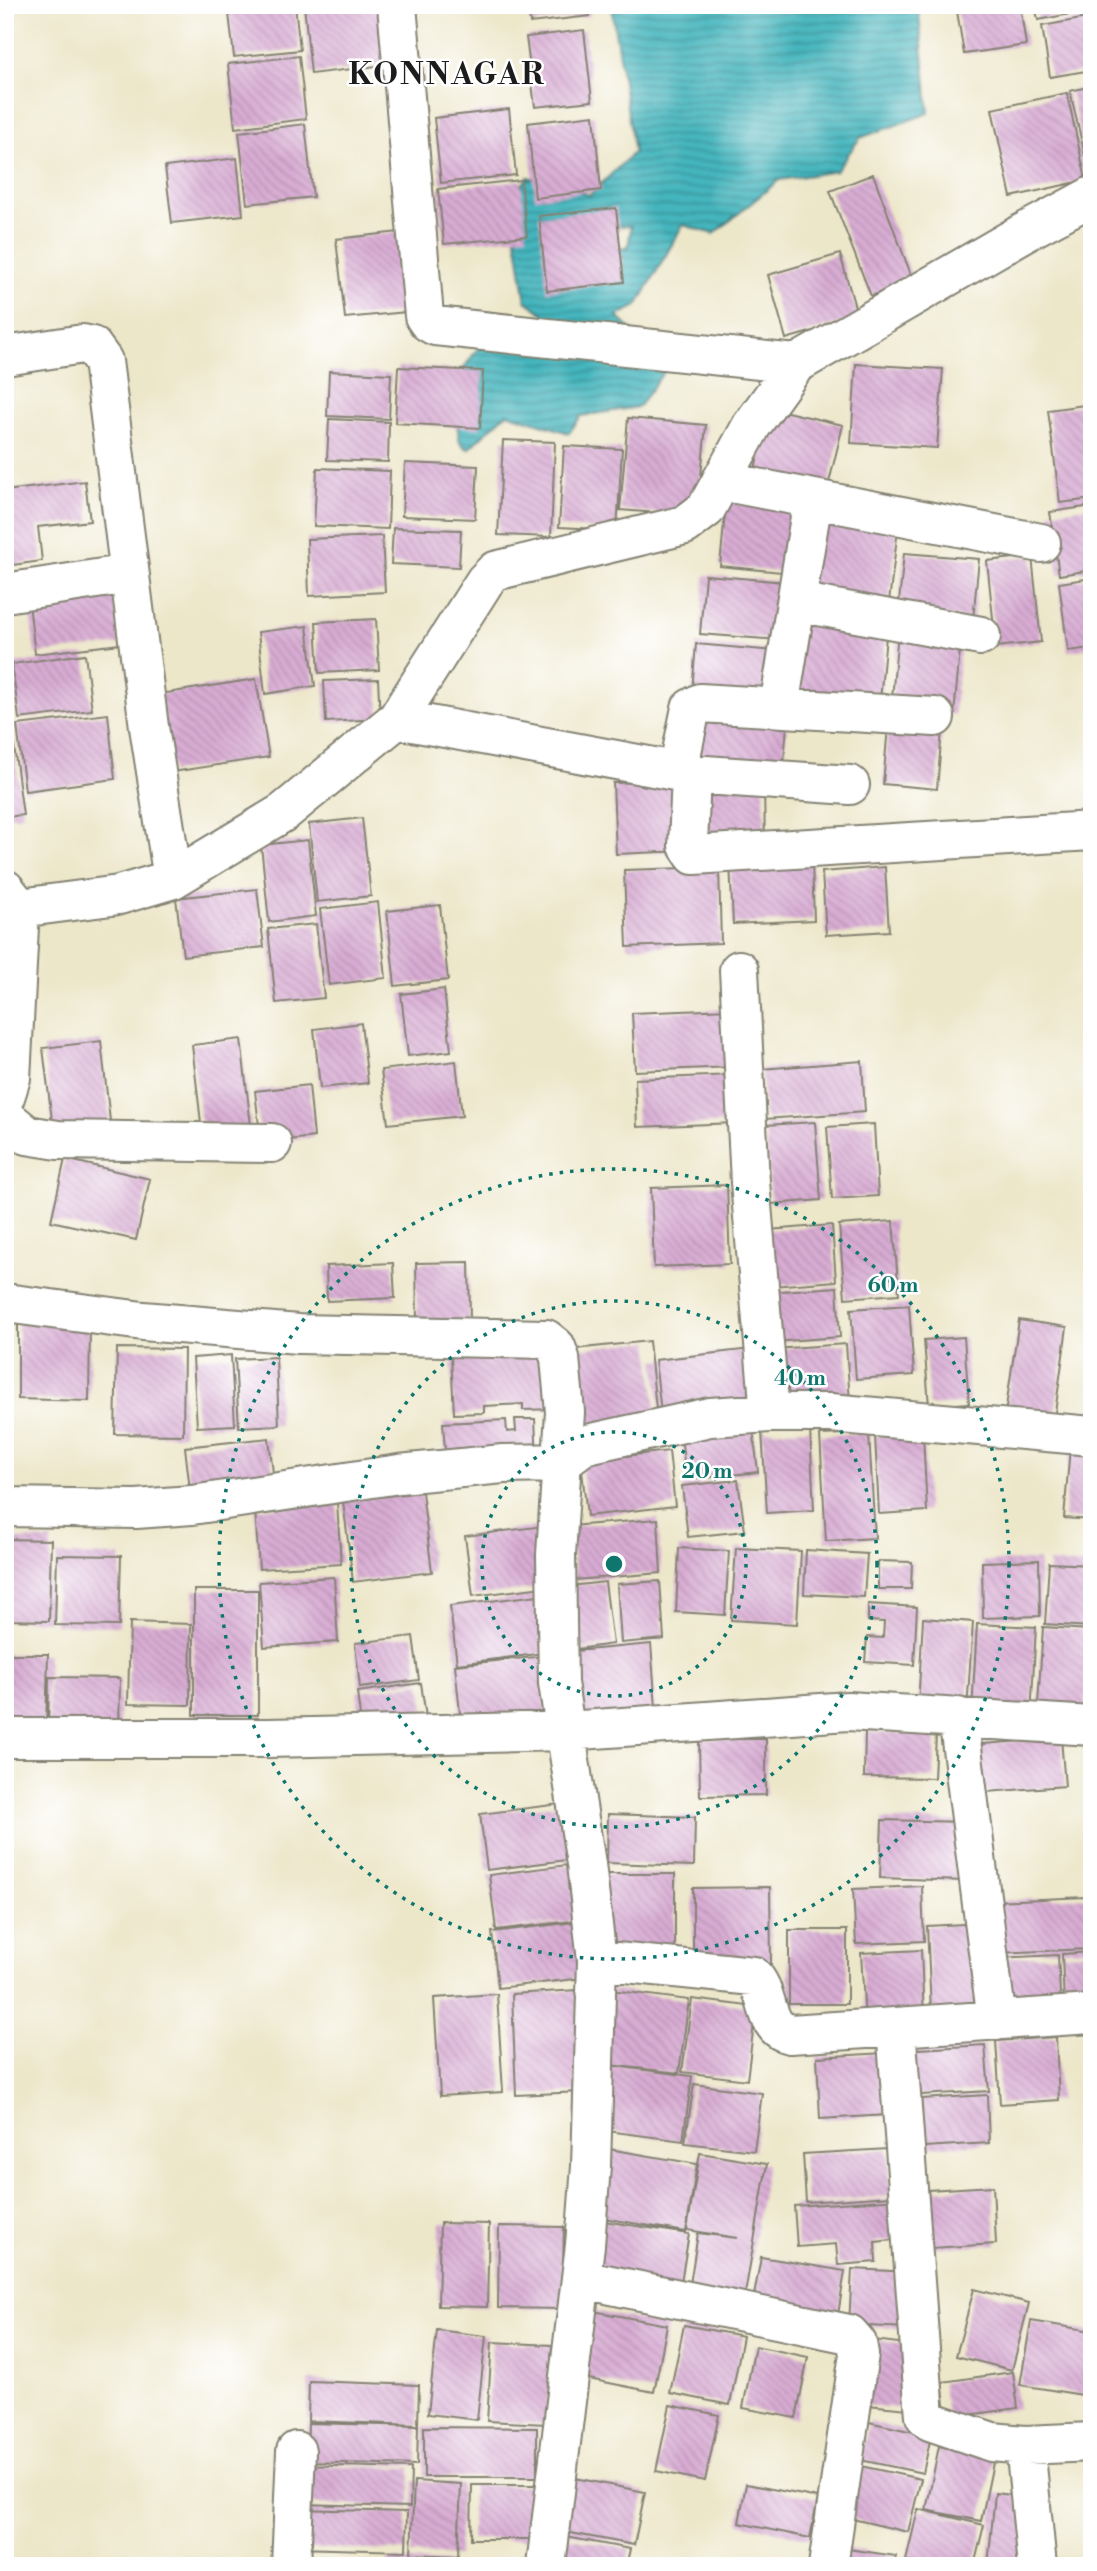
<svg xmlns="http://www.w3.org/2000/svg" width="1097" height="2571" viewBox="0 0 1097 2571" font-family="'Libre Bodoni',serif">
  <defs>
    <pattern id="water-rules" width="6" height="5" patternUnits="userSpaceOnUse" patternTransform="scale(1.75)"><rect width="6" height="5" fill="#45b5bd"/><path d="M0 2.5h6" fill="none" stroke="#399299"/></pattern>
    <pattern id="building-back-hatch" width="6" height="6" patternUnits="userSpaceOnUse" patternTransform="scale(1.75)"><rect width="6" height="6" fill="#d8acd3"/><path d="M-1 5l2 2M0 0l6 6M5-1l2 2" fill="none" stroke="#b993b5"/></pattern>
  </defs>
  <rect width="100%" height="100%" fill="#fff"/>
  <filter id="ink" filterUnits="userSpaceOnUse"><feTurbulence type="fractalNoise" baseFrequency=".0143" numOctaves="2"/><feDisplacementMap in="SourceGraphic" scale="14" xChannelSelector="R" yChannelSelector="G"/><feConvolveMatrix kernelMatrix="1 2 1 2 8 2 1 2 1" color-interpolation-filters="sRGB"/></filter>
  <filter id="wash" filterUnits="userSpaceOnUse"><feTurbulence type="fractalNoise" baseFrequency=".00686" numOctaves="4" result="noise"/><feDisplacementMap in="SourceGraphic" scale="28" xChannelSelector="R" yChannelSelector="G"/><feGaussianBlur stdDeviation="1.57" result="paint"/><feColorMatrix in="noise" values="0 0 0 0 0 0 0 0 0 0 0 0 0 0 0 0 0 1.4 0 .05"/><feComposite in="paint" operator="in"/></filter>
  <g filter="url(#wash)">
    <rect width="100%" height="100%" fill="#ede7ca"/>
    <path fill="url(#water-rules)" stroke="#30686c" stroke-width="2" fill-rule="evenodd" d="M611 5H918L929 113 860 138 836 171 779 180 714 234 683 225 637 306 617 316 668 366 638 407 581 416 569 433 507 413 468 449 460 443 451 386 481 344 559 325 526 301 510 201 528 177 590 195 634 152ZM631 226 628 248 562 251 580 227Z"/>
    <g id="blocks">
      <path fill="url(#building-back-hatch)" d="M228 5H295L300 50 234 57Z
        M304 5H387L394 64 311 74Z
        M528 5H589L590 16 530 23Z
        M956 5H1020L1026 45 964 54Z
        M1035 5H1092V10L1038 20Z
        M1092 17V70L1050 77 1042 26Z
        M584 30 592 101 535 107 526 37Z
        M299 56 306 119 235 128 228 64Z
        M1092 86V154L1085 156 1070 91Z
        M1067 93 1086 180 1011 197 992 109Z
        M509 109 516 175 441 183 434 118Z
        M594 115 601 190 535 198 528 123Z
        M305 124 313 197 247 204 239 132Z
        M237 158 243 215 172 223 165 167Z
        M873 174 913 280 871 296 830 191Z
        M521 180 527 236 444 244 438 189Z
        M616 208 624 282 547 291 539 216Z
        M408 231 417 311 345 318 336 239Z
        M840 254 858 318 786 339 768 275Z
        M856 364 943 369 937 448 851 443Z
        M398 367 483 371 480 428 395 423Z
        M329 371 391 374 389 419 327 416Z
        M1092 404V499L1060 503 1048 410Z
        M770 408 843 425 825 499 752 481Z
        M628 418 706 425 697 516 620 510Z
        M329 419 389 422 388 462 327 460Z
        M503 440 555 442 551 537 498 535Z
        M564 446 622 449 617 530 559 527Z
        M405 463 478 466 475 519 402 516Z
        M317 468 390 471 388 529 314 526Z
        M85 481 90 521 38 527 42 561 5 566V491Z
        M726 502 797 508 791 573 720 566Z
        M1092 506V570L1059 575 1050 512Z
        M817 520 898 529 888 610 807 600Z
        M393 528 461 530 459 567 391 564Z
        M382 536 385 592 309 596 307 539Z
        M904 553 979 559 973 619 898 612Z
        M1032 556 1041 642 996 647 987 561Z
        M705 575 785 582 779 640 700 634Z
        M1092 578V648L1068 651 1059 583Z
        M114 594 120 644 35 654 29 604Z
        M800 617 887 625 880 701 793 693Z
        M376 619 379 670 319 673 316 622Z
        M307 626 315 686 265 694 258 632Z
        M898 632 961 638 954 715 891 710Z
        M696 644 776 651 772 697 692 691Z
        M85 654 92 710 19 719 12 664Z
        M256 679 269 757 172 772 160 694Z
        M378 679 380 719 326 722 324 681Z
        M700 708 788 716 783 770 695 763Z
        M108 714 115 779 25 791 17 725Z
        M888 726 942 730 937 789 883 784Z
        M12 731 23 815 5 817V732Z
        M683 781 685 851 616 854 613 783Z
        M764 783 765 850 697 851 696 785Z
        M362 818 371 896 317 902 309 824Z
        M308 840 316 916 269 922 261 845Z
        M812 860 814 920 733 924 730 863Z
        M719 867 721 943 627 947 624 870Z
        M885 867 889 931 826 935 822 872Z
        M257 889 264 947 183 956 176 898Z
        M378 902 386 978 329 985 320 909Z
        M440 905 448 980 395 986 387 911Z
        M316 924 324 998 276 1003 268 929Z
        M444 989 451 1051 408 1056 401 994Z
        M730 1009 733 1067 635 1071 632 1013Z
        M361 1023 368 1083 320 1088 314 1029Z
        M241 1039 252 1135 203 1140 192 1045Z
        M101 1041 110 1121 53 1128 43 1048Z
        M456 1061 462 1116 388 1124 381 1070Z
        M862 1061 865 1112 765 1119 761 1069Z
        M734 1075 735 1123 637 1127 635 1079Z
        M309 1085 314 1137 261 1143 255 1091Z
        M815 1122 821 1200 771 1204 765 1125Z
        M874 1124 878 1196 832 1199 827 1127Z
        M65 1159 150 1179 136 1240 51 1221Z
        M727 1185 730 1264 654 1267 651 1188Z
        M893 1221 899 1294 845 1298 839 1225Z
        M832 1225 836 1281 772 1286 768 1230Z
        M469 1262 470 1320 417 1321 416 1263Z
        M393 1263 395 1298 327 1301 326 1266Z
        M837 1287 840 1337 772 1342 768 1292Z
        M909 1305 914 1375 856 1379 851 1309Z
        M1019 1320 1067 1327 1054 1420 1005 1414Z
        M18 1322 90 1324 89 1401 18 1399Z
        M964 1337 969 1403 929 1406 924 1340Z
        M649 1341 658 1428 584 1436 575 1349Z
        M846 1344 850 1403 778 1407 774 1349Z
        M117 1348 184 1349 183 1435 115 1434Z
        M751 1349 756 1403 661 1413 655 1360Z
        M551 1353 554 1409 523 1410V1404L484 1406V1413L454 1414 451 1356Z
        M231 1355 235 1425 197 1427 193 1358Z
        M276 1357 279 1425 239 1427 235 1359Z
        M515 1419H535L537 1459 446 1464 443 1423 506 1420 507 1432 516 1431Z
        M753 1428 758 1472 686 1480 681 1435Z
        M810 1429 814 1510 767 1513 762 1431Z
        M869 1433 875 1538 826 1541 820 1435Z
        M923 1434 927 1511 879 1514 875 1436Z
        M269 1438 274 1482 190 1490 185 1447Z
        M1070 1447 1092 1448V1520L1064 1518Z
        M669 1451 675 1506 587 1516 581 1461Z
        M738 1480 745 1531 688 1537 682 1486Z
        M422 1492 432 1572 353 1582 343 1501Z
        M337 1503 341 1564 259 1569 255 1509Z
        M658 1519 661 1573 575 1580 570 1526Z
        M544 1526 551 1586 473 1596 465 1536Z
        M5 1539 51 1540 49 1621 5 1620Z
        M679 1548 729 1551 725 1615 676 1612Z
        M736 1548 801 1551 797 1624 731 1620Z
        M806 1550 867 1554 864 1597 804 1594Z
        M57 1555 121 1556 119 1626 55 1625Z
        M1039 1560 1040 1616 983 1618 982 1562Z
        M878 1561 912 1562 911 1589H878Z
        M1049 1563 1092 1565 1090 1627 1045 1624Z
        M334 1577 338 1642 264 1647 259 1582Z
        M660 1581 664 1639 621 1643 617 1584Z
        M605 1582 613 1644 570 1650 561 1587Z
        M194 1590H258V1715H194Z
        M538 1595 545 1653 457 1664 450 1606Z
        M868 1604 917 1607 914 1665 865 1662 867 1637 883 1638 884 1622 868 1621Z
        M923 1618 973 1622 967 1710 918 1707Z
        M130 1622 191 1624 190 1705 128 1704Z
        M977 1624 1036 1627 1031 1716 972 1712Z
        M1043 1627 1090 1630 1084 1723 1037 1720Z
        M413 1636 419 1680 360 1688 355 1643Z
        M651 1644 657 1720 570 1728 564 1652Z
        M5 1654H48L46 1732 5 1731Z
        M545 1656 552 1722 462 1732 455 1665Z
        M49 1677 120 1678 119 1736 48 1735Z
        M421 1683 427 1724 362 1732 357 1692Z
        M865 1732 936 1734 934 1778 864 1777Z
        M1061 1738 1065 1786 973 1793 970 1745Z
        M699 1739H766V1795L700 1796Z
        M568 1803 575 1859 487 1870 480 1814Z
        M608 1814 695 1817 694 1866 607 1863Z
        M882 1820 965 1822 964 1881 880 1878Z
        M575 1864 581 1920 496 1930 489 1875Z
        M603 1874H675V1954H603Z
        M922 1886 924 1941 856 1944 853 1889Z
        M770 1887 771 1964H693V1888Z
        M1086 1897 1089 1949 997 1953 994 1901Z
        M576 1922 583 1978 498 1988 492 1932Z
        M982 1923 986 2008 931 2011 927 1926Z
        M789 1930H847V2004H789Z
        M921 1950 924 2018 865 2021 861 1953Z
        M1092 1952V2006L1064 2007 1062 1954Z
        M1058 1955 1061 2013 1000 2016 998 1958Z
        M578 1990 581 2092 516 2095 512 1994Z
        M611 1990 689 2000 679 2073 601 2064Z
        M497 1994 503 2092 440 2096 434 1998Z
        M692 1999 756 2007 747 2080 682 2072Z
        M1056 2037 1059 2100 1000 2104 996 2041Z
        M985 2045 989 2091 905 2096 903 2050Z
        M885 2053 888 2115 820 2119 817 2057Z
        M607 2065 692 2076 683 2141 599 2130Z
        M694 2084 762 2093 754 2151 685 2143Z
        M987 2095 989 2143 908 2148 905 2100Z
        M603 2148 697 2164 686 2232 591 2216Z
        M888 2149 891 2196 806 2202 803 2154Z
        M700 2153 767 2164 743 2306 688 2297 698 2233 737 2238 687 2230Z
        M993 2186 996 2244 931 2248 928 2190Z
        M900 2199 904 2239 875 2242 876 2262 838 2265 836 2244 797 2247 794 2206Z
        M597 2220 689 2234 679 2294 588 2280Z
        M440 2223 489 2224 487 2307 438 2306Z
        M499 2226 564 2227 562 2309 498 2308Z
        M5 2237H7L9 2266H5Z
        M761 2257 845 2271 837 2321 752 2307Z
        M852 2269 911 2272 907 2328 849 2325Z
        M974 2289 1029 2303 1012 2370 956 2356Z
        M588 2310 667 2325 654 2392 574 2376Z
        M1031 2321 1092 2331V2379L1089 2396 1020 2385Z
        M684 2325 743 2336 730 2405 670 2393Z
        M437 2330 486 2336 477 2420 428 2414Z
        M866 2339 915 2345 908 2409 858 2404Z
        M492 2342 552 2345 547 2424 487 2421Z
        M755 2346 808 2357 796 2418 743 2408Z
        M1013 2372 1018 2408 947 2418 942 2382Z
        M309 2381 419 2385 418 2425 308 2421Z
        M670 2405 719 2415 705 2481 656 2471Z
        M869 2422 931 2436 923 2473 860 2460Z
        M308 2423 418 2426 417 2465 307 2462Z
        M424 2427 537 2428V2477H424Z
        M939 2446 994 2458 981 2521 926 2510Z
        M301 2465 411 2468 410 2507 300 2504Z
        M856 2465 921 2479 908 2532 844 2517Z
        M570 2477 645 2492 634 2545 560 2531Z
        M414 2481 461 2484 458 2556 411 2554Z
        M746 2484 818 2498 810 2538 739 2523Z
        M472 2485H540V2539H471Z
        M995 2493 1027 2497 1020 2566H988Z
        M297 2509 407 2512 406 2551 296 2548Z
        M918 2509 984 2525 974 2566H929L906 2561Z
        M561 2536 630 2549 626 2566H555Z
        M841 2548 896 2556 894 2566H838Z
        M388 2560 451 2563V2566H388Z"/>
    </g>
  </g>
  <g filter="url(#ink)">
    <use href="#blocks" fill-opacity="0" stroke="#848273" stroke-width="2"/>
    <g fill="none" stroke-linecap="round" stroke-linejoin="round">
      <defs>
        <path id="street" d="M397 5 424 316 428 322 435 326 796 364
          M5 356 83 344 92 346 103 361 149 727 173 879
          M721 481 1041 543
          M5 593 129 574
          M797 602 981 636
          M779 707 813 499
          M397 719 485 581 495 571 685 525 706 509 752 425 796 364 1023 233 1092 196
          M678 771 691 708 700 703 935 717
          M691 774 688 846 694 855 1092 831
          M5 889 20 908 11 1078 5 1097
          M20 908 119 895 173 879 284 812 397 719 691 774 850 785
          M739 970 750 1182 770 1413
          M5 1117 27 1135 58 1140 272 1143
          M5 1303 143 1321 298 1334 546 1339 556 1347 560 1358 565 1412 556 1555 558 1683 586 1864 597 1960 591 2166 585 2245 546 2566
          M5 1507 136 1509 192 1505 399 1474 503 1464 560 1463 584 1445 592 1443 710 1417 770 1413H830L1092 1436
          M958 1717 997 2021
          M5 1738H268L567 1731 848 1711 1092 1726
          M597 1960 753 1976C770 1992 763 2029 790 2034L1092 2014
          M896 2027 925 2416 930 2421 992 2442 1025 2445 1092 2442
          M582 2279 849 2334 857 2343 859 2354 828 2566
          M1025 2445 1037 2566
          M291 2566 296 2451"/>
      </defs>
      <use href="#street" stroke="#848273" stroke-width="42"/>
      <use href="#street" stroke="#fff" stroke-width="38"/>
    </g>
  </g>
  <g fill="none" stroke="#0f766e" stroke-width="3.5" stroke-dasharray="3.5 7">
    <circle cx="614" cy="1564" r="132"/>
    <circle cx="614" cy="1564" r="263"/>
    <circle cx="614" cy="1564" r="395"/>
  </g>
  <g text-anchor="middle" stroke-width="5" stroke-linejoin="round" paint-order="stroke">
    <g font-size="30" font-weight="bold" letter-spacing="2" fill="#1c1c1c" stroke="#fff">
      <text x="447" y="84">KONNAGAR</text>
    </g>
  </g>
  <circle cx="614" cy="1564" r="10" fill="#0f766e" stroke="#fff" stroke-width="3.5"/>
  <g font-size="21" text-anchor="middle" font-weight="bold" fill="#0f766e" stroke="#fff" stroke-width="5" stroke-linejoin="round" paint-order="stroke">
    <text x="893" y="1292">60 m</text>
    <text x="800" y="1385">40 m</text>
    <text x="707" y="1478">20 m</text>
  </g>
  <rect width="1097" height="2571" fill="none" stroke="#fff" stroke-width="28"/>
</svg>
